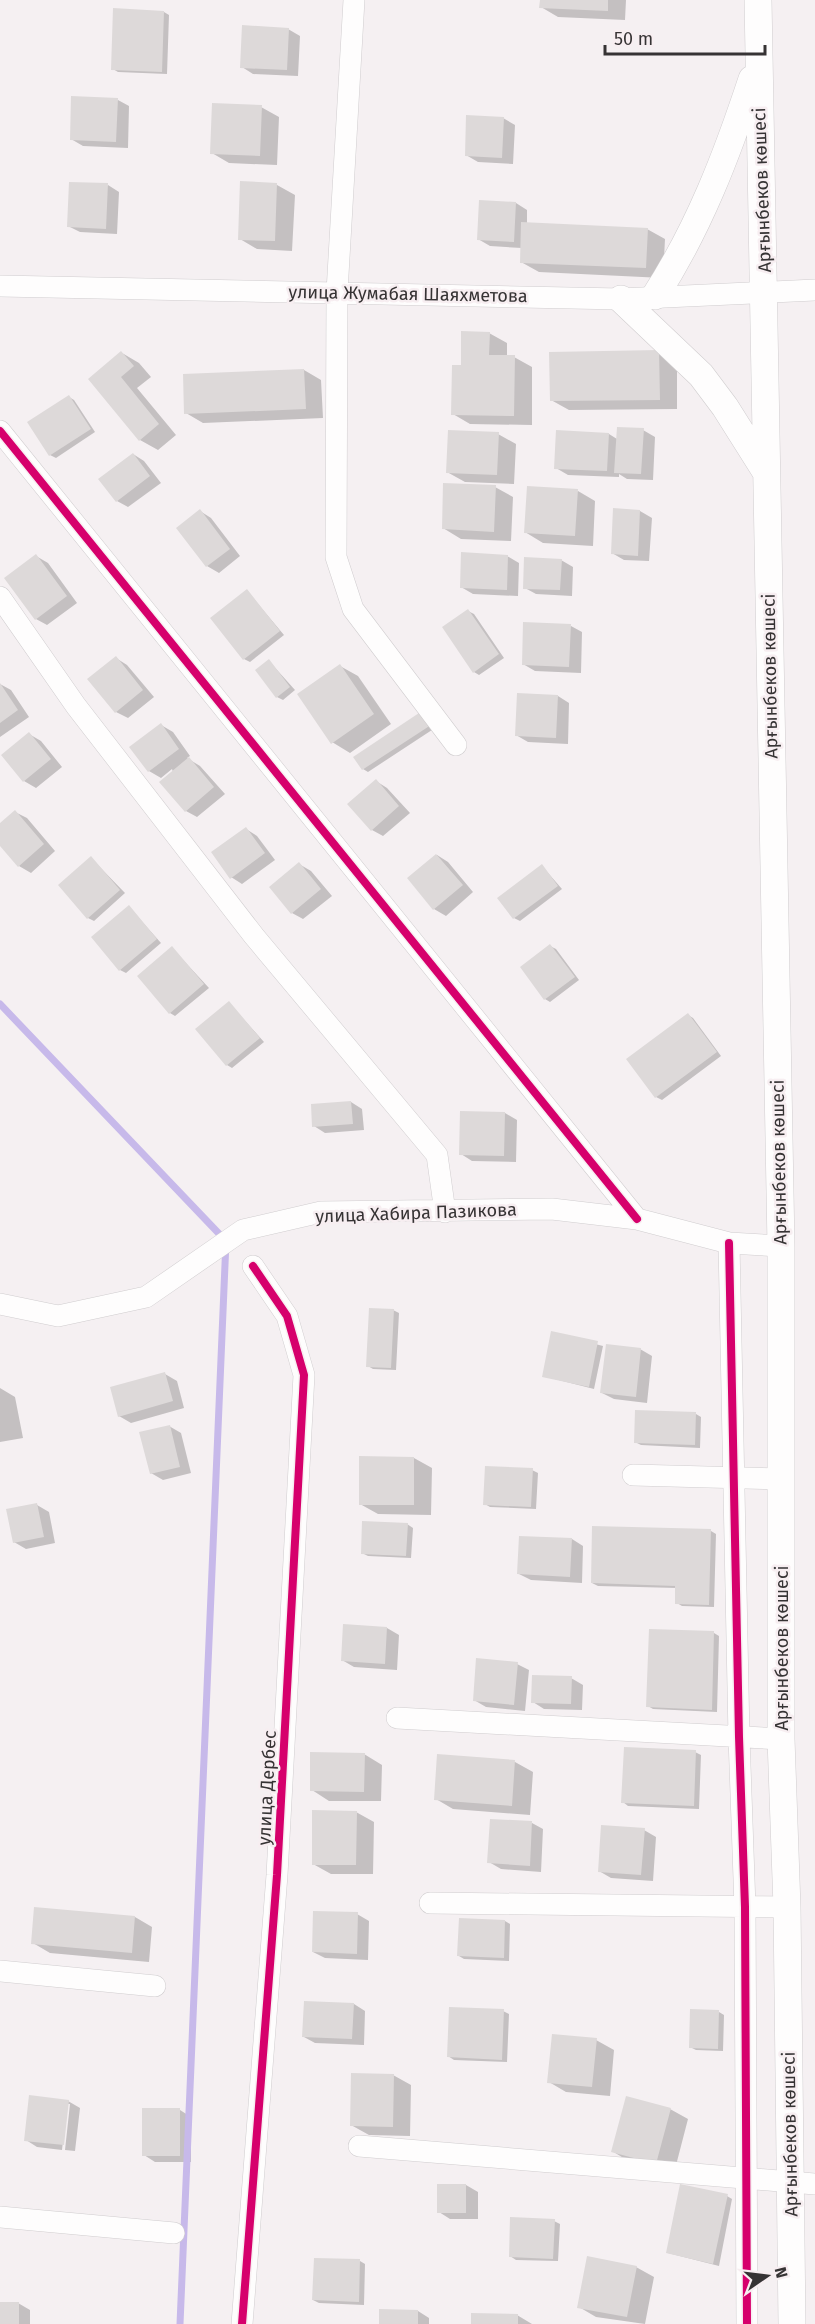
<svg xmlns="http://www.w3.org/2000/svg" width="815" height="2324" viewBox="0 0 815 2324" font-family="'Fira Sans',sans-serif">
  <rect width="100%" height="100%" fill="#f5f0f2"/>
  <path fill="#0003" d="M541 0H626L625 20 558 17 541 7Z
    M164 12 169 15 167 74 118 72 113 69Z
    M288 29 300 36 298 76 253 74 242 67Z
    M118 100 129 106 128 148 83 146 71 139Z
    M261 107 279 117 277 165 229 163 212 153Z
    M503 118 515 125 513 164 478 162 466 155Z
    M242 183 277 185 295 195 292 251 257 249 240 239Z
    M108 185 119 192 117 234 80 232 68 226Z
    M516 203 527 210V224L647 229 665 239 663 278 539 272 521 262 522 248 490 246 478 239Z
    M489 333 507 343V357H514L532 367V425L470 424 453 414 462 366Z
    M659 352 677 362V409L569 410 551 400Z
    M122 353 139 363 151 377 137 388 176 435 158 450 140 440 90 380Z
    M304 370 321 380 323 418 203 423 186 413Z
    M69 397 74 400 95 432 56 458 50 455Z
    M643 430 655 437 653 480 627 479 619 474V477L568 475 556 468 609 434 617 439Z
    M498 434 516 444 514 484 465 482 447 472Z
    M133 454 144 461 161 483 128 507 117 501Z
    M495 487 513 497 511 541 461 539 443 528Z
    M578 491 595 501 593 546 543 543 525 532Z
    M615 509 640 511 652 518 649 561 624 560 612 553Z
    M200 511 211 518 240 556 219 573 207 566Z
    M36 556 48 563 77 603 47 625 36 619Z
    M507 556 519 563 518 596 473 594 461 587Z
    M561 560 573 567 572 596 536 594 525 588Z
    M247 591 284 635 250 662 244 659 212 618Z
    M468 611 474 614 504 658 479 675 474 672Z
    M571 626 582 632 581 673 535 671 523 664Z
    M116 658 127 665 154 697 128 718 116 712Z
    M269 661 295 690 283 700 277 697Z
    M340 666 358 676 391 724 350 753 332 742Z
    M0 684 11 690 29 717 0 737Z
    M558 696 569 703 568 744 528 742 516 735Z
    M422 713 435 728 368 772 363 769Z
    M161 725 173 732 190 756 187 758 200 766 225 794 197 817 186 811 172 769 161 778 149 771 131 747Z
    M29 734 41 741 62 767 36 788 24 781 3 755Z
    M376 781 387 788 410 813 383 836 372 830Z
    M15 812 27 818 55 851 31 873 19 866 0 844V825Z
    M246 829 257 836 275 860 242 884 231 877Z
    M437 855 448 862 473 892 446 916 434 909Z
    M91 858 125 893 94 921 88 918Z
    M299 864 311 871 332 896 303 919 292 913Z
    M542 866 562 889 520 921 514 918Z
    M129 907 161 943 126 973 120 970Z
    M550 946 556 949 579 980 550 1002 545 999Z
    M172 948 209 988 175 1016 170 1013Z
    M229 1003 264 1042 232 1068 227 1065Z
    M688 1015 693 1018 721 1056 662 1100 656 1097 628 1060Z
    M351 1102 362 1109 364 1130 325 1133 314 1126Z
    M505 1113 517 1120 516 1162 472 1161 461 1154Z
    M393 1310 399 1313 396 1370 373 1369 368 1366Z
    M552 1333 603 1346 594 1389 543 1376Z
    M640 1349 652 1356 647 1403 614 1399 602 1393Z
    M165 1374 177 1381 184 1408 131 1423 119 1416Z
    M0 1388 15 1397 23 1438 0 1442Z
    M696 1414 701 1417 700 1448 641 1445 635 1442Z
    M169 1426 181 1433 191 1473 163 1480 151 1473Z
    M414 1458 432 1468 431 1515 378 1514 360 1504Z
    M532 1470 538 1473 536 1509 490 1507 485 1504Z
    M37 1505 49 1512 55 1543 26 1549 14 1542Z
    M407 1524 413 1528 411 1558 368 1556 362 1553Z
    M594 1527 711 1531 716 1534 714 1607 682 1606 677 1603V1588L598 1586 592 1583Z
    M572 1539 583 1546 582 1583 531 1580 519 1574Z
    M344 1626 387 1628 399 1635 397 1670 354 1667 342 1660Z
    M651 1630 714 1633 719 1636 717 1712 653 1709 648 1706Z
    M517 1664 529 1670 525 1711 486 1707 474 1700Z
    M571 1678 583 1685 582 1710 544 1709 533 1702Z
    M695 1752 701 1755 699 1809 628 1806 623 1802Z
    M364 1754 382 1765 381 1801H329L312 1790Z
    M439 1756 515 1762 533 1772 530 1815 453 1809 436 1799Z
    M356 1812 374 1822 373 1874H331L313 1864Z
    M532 1823 543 1829 541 1872 501 1869 489 1862Z
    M644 1830 656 1837 653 1881 611 1878 599 1871Z
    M357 1914 369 1921 368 1960 325 1958 313 1952Z
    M135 1917 152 1927 149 1962 50 1953 33 1943Z
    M505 1921 510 1924 509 1961 464 1959 459 1956Z
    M354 2004 365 2011 364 2045 315 2043 304 2037Z
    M503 2011 509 2014 507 2062 454 2060 448 2056Z
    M719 2012 724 2015 723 2051 696 2050 690 2047Z
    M596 2040 614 2050 610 2096 566 2092 549 2082Z
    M393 2075 411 2085 410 2136 369 2135 351 2125Z
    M68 2101 80 2108 75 2151 65 2150 70 2104H67L62 2150 37 2147 26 2140Z
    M670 2109 688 2119 674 2173 630 2162 612 2151Z
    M180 2110 191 2117V2162H155L144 2155Z
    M466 2185 478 2192V2219H450L439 2212Z
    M727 2196 732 2199 719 2266 668 2253Z
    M554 2221 560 2224 558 2261 516 2260 510 2256Z
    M360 2261 365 2264 364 2305 319 2303 313 2300Z
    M636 2267 654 2277 645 2324 596 2317 579 2307Z
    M0 2303H18L30 2310V2324H0Z
    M418 2311 429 2318V2324H380Z
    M517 2315 532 2324H472Z"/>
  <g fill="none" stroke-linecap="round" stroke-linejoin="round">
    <path stroke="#c7b9ea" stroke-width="7" d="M0 1004 226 1241 180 2324"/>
  </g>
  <path fill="#ddd9d9" d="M540 0H608V11L539 8Z
    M113 8 164 11 162 72 111 70Z
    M242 25 289 28 287 70 240 68Z
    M71 96 118 98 116 142 70 140Z
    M212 103 262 105 260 156 210 154Z
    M466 115 504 117 502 158 465 156Z
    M240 181 277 183 275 241 238 240Z
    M69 182 108 183 106 229 67 227Z
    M479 200 516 202 514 242 477 240Z
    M521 222 648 228 646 268 520 263Z
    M461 331 490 332 489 355H515L514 416 451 415 452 365H461Z
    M659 350 660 400 550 401 549 352Z
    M121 351 134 366 121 377 159 424 139 441 88 379Z
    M304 369 306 409 184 414 183 374Z
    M69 395 91 429 49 456 27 422Z
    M617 427 644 428 641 474 614 473Z
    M448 430 499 432 497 475 446 473Z
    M556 430 609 433 607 471 554 469Z
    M133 453 150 476 116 502 98 479Z
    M443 483 496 485 494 532 442 529Z
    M527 486 578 489 575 536 524 533Z
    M613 508 640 510 638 556 611 554Z
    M200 509 230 549 206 567 176 528Z
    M461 552 508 555 507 590 460 588Z
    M36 554 67 596 35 620 4 578Z
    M524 557 562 559 560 590 523 589Z
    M247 589 280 631 243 660 210 618Z
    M468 609 499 654 473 673 442 627Z
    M523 622 571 624 569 667 522 665Z
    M116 656 143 690 115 713 87 679Z
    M269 659 290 687 276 698 255 670Z
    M340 664 374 714 331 744 297 694Z
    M0 683 18 710 0 723Z
    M517 693 558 695 556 738 515 736Z
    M422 711 431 725 362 770 353 757Z
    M161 723 179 749 148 772 129 747Z
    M29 732 51 759 23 782 1 755Z
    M189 757 214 787 185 812 159 782Z
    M376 779 399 806 371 831 347 804Z
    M15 810 44 844 18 867 0 846V823Z
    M246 827 265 853 230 879 211 852Z
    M436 854 463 885 433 910 407 878Z
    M91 856 120 890 87 919 58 885Z
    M299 862 321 889 291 914 269 887Z
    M542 864 558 886 513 919 497 898Z
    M129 905 157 939 119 971 91 937Z
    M550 944 575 977 544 1000 520 967Z
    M172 946 204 984 169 1014 137 976Z
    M229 1001 260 1038 226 1066 195 1029Z
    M688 1013 717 1052 655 1098 626 1059Z
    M351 1101 353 1124 312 1127 311 1104Z
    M460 1111 505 1112 504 1156 459 1155Z
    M369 1308 394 1309 391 1368 366 1367Z
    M551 1331 598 1341 589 1387 542 1377Z
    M606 1344 641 1348 636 1397 600 1393Z
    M165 1372 173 1401 118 1417 110 1387Z
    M635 1410 696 1412 695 1445 634 1443Z
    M170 1425 180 1467 150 1474 139 1432Z
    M359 1456 414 1457V1505H359Z
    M485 1466 533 1468 531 1507 483 1505Z
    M37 1503 44 1537 13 1543 6 1509Z
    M362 1521 408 1523 406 1556 361 1554Z
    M592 1526 711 1529 709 1605 675 1604V1586L591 1583Z
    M519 1536 572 1538 570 1577 517 1574Z
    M343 1624 387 1627 385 1664 341 1661Z
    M649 1629 714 1631 712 1710 646 1707Z
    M476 1658 518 1662 514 1705 473 1701Z
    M532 1675 572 1676 571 1704 531 1703Z
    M624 1747 696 1750 694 1806 621 1803Z
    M310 1752 365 1753 364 1792 310 1791Z
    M437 1754 515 1760 512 1806 434 1800Z
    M312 1810 357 1811 356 1865H312Z
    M490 1819 532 1821 530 1866 487 1863Z
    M601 1825 645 1828 641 1875 598 1872Z
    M34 1907 135 1916 132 1953 31 1944Z
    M313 1911 358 1912 357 1954 312 1952Z
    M459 1918 505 1920 504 1958 457 1956Z
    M304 2001 354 2003 352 2039 302 2037Z
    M449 2007 504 2009 502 2060 447 2057Z
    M690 2009 719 2010 718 2049 689 2048Z
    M552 2034 597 2038 592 2087 547 2083Z
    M351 2073 394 2074 393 2127 350 2126Z
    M29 2095 69 2100 64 2145 24 2141Z
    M626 2096 671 2108 656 2164 611 2152Z
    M142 2108H180V2156H142Z
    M437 2184H466V2213H437Z
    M680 2184 728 2194 713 2264 666 2253Z
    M510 2217 555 2219 553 2259 509 2257Z
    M587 2256 637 2266 627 2317 577 2308Z
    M314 2258 360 2259 359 2302 312 2300Z
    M0 2302H19V2324H0Z
    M379 2309 418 2310V2324H379Z
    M471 2313 518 2314V2324H471Z"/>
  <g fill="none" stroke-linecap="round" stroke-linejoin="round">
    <defs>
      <path id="minor" d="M354 0 337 292 336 557 353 609 456 745
        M0 286 621 299 815 290
        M0 431 637 1219
        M0 597 76 706 254 936 437 1155 445 1212
        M729 1243 739 1737 745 1907 747 2324
        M0 1304 58 1316 146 1297 243 1230 321 1212 552 1209 637 1219 729 1243 781 1246
        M633 1475 783 1479
        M397 1718 781 1739
        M430 1903 787 1907
        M0 1971 155 1986
        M359 2146 815 2184
        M0 2217 174 2233
        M242 2324 277 1875 304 1375 287 1316 253 1266"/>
      <path id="major" d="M758 0 781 1246V1739L787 1907 792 2324
        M655 296C699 228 727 155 752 79
        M621 299 701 375 725 407 766 472"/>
    </defs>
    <use href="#minor" stroke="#d0cdcf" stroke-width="22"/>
    <use href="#major" stroke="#d0cdcf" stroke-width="28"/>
    <use href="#minor" stroke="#fefdfd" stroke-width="21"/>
    <use href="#major" stroke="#fefdfd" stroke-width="27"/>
    <defs>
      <path id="cycleway" d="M0 431 637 1219
        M729 1243 739 1737 745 1907 747 2324
        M242 2324 277 1875 304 1375 287 1316 253 1266"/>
    </defs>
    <use href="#cycleway" stroke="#f7eef1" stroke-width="11"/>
    <use href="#cycleway" stroke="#d6006c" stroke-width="8"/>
  </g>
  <g text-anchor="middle" stroke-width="5" stroke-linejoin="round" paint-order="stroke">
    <g font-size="18" fill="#363334" stroke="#f7eef1">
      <text transform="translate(762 190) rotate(-92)" y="6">Арғынбеков көшесі</text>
      <text transform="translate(408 294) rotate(1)" y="6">улица Жумабая Шаяхметова</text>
      <text transform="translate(770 676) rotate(-91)" y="6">Арғынбеков көшесі</text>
      <text transform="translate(779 1162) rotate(-91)" y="6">Арғынбеков көшесі</text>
      <text transform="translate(416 1213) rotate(-2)" y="6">улица Хабира Пазикова</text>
      <text transform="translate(782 1648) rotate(-90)" y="6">Арғынбеков көшесі</text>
      <text transform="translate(267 1788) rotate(-87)" y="6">улица Дербес</text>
      <text transform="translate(790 2134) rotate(-91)" y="6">Арғынбеков көшесі</text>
    </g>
  </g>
  <g transform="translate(767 2276) rotate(76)" stroke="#f7eef1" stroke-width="4.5" paint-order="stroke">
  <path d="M0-4.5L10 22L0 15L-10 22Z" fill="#363334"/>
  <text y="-9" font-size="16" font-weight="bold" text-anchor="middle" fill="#363334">N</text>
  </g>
  <path d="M605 45v9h160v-9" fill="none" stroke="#363334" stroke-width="3"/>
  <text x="614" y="45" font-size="18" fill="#363334" stroke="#f7eef1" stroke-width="4.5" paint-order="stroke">50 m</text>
</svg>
